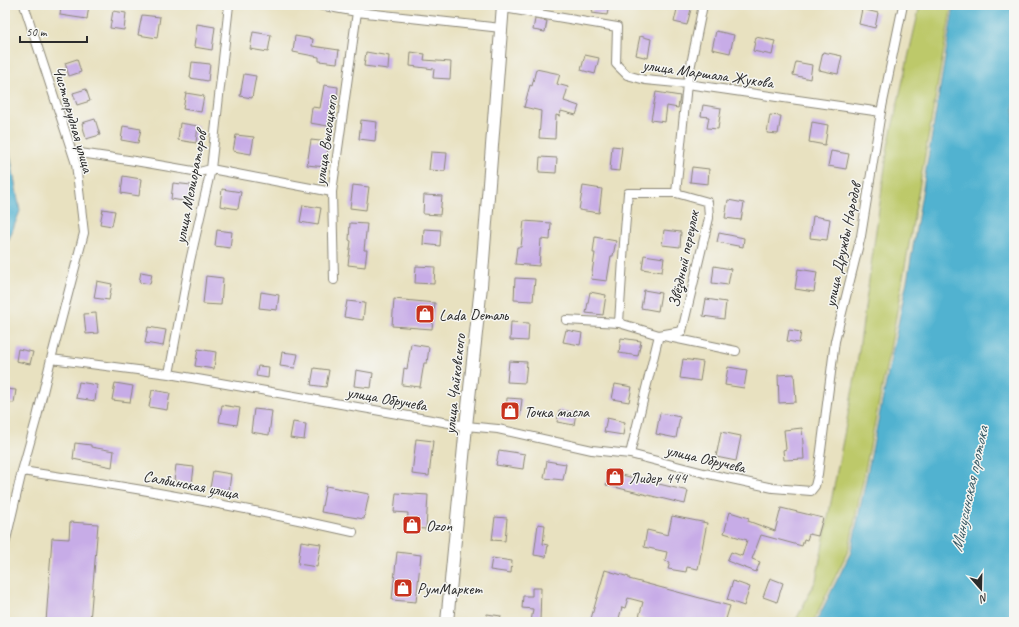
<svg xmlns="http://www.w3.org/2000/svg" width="1019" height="627" viewBox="0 0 1019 627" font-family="Caveat,sans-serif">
  <rect width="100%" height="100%" fill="#f6f6f2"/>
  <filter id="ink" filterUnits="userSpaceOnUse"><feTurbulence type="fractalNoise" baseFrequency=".025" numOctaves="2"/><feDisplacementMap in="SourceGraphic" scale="8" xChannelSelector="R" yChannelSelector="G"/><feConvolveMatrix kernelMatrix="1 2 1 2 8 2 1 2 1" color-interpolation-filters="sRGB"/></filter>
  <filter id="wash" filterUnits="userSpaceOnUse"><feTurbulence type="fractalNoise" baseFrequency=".012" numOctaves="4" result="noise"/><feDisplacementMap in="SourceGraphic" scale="16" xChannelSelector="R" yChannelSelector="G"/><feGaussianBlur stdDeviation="0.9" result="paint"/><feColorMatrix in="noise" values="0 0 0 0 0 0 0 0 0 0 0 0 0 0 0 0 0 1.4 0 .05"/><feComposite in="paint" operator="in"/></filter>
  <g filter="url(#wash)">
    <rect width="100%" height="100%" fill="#e8e1c0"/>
    <path fill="#bdc96b" stroke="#747a4b" d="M920 5H952L892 339 849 549 813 622H795L816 580 855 378 888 146Z"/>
    <path fill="#51b2d0" stroke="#3e6e7e" d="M954 5H1014V622H816L851 552 908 276Z
      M5 125 20 211 5 249Z"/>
    <g id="blocks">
      <path fill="#c7ace7" d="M61 5H89L87 19 60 15Z
        M593 5H609L607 15 592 13Z
        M678 5H692L687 25 674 22Z
        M862 9 878 13 875 28 859 24Z
        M113 11 126 13 124 30 110 28Z
        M142 15 160 17 157 38 138 35Z
        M535 19 547 21 545 32 533 30Z
        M197 24 215 27 212 50 194 47Z
        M716 31 734 35 730 53 712 49Z
        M253 32 271 35 268 52 250 49Z
        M295 36 313 39 312 46 339 50 337 63 319 61V57L293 52Z
        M640 36 651 39 648 58 636 55Z
        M756 37 775 41 772 55 753 51Z
        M366 52 389 56 388 69 364 66Z
        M411 52 425 54 424 60 451 62 450 79 433 78 434 69 410 66Z
        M823 52 842 56 838 74 819 70Z
        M585 55 599 58 595 74 581 70Z
        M77 59 81 72 69 76 65 63Z
        M192 62 210 64 208 81 190 78Z
        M796 62 812 65 810 79 793 75Z
        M536 69 560 74 557 84 568 87 564 101 579 106 576 115 561 111 560 116 556 115 555 139 539 138 541 111 524 107 530 85 532 86Z
        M244 74 256 76 252 98 240 96Z
        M324 85 338 87 337 101 332 100 328 126 310 123 312 107 320 108Z
        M86 89 90 101 77 105 73 93Z
        M656 92 680 96 678 108 667 106 665 122 651 120Z
        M186 93 204 96 201 112 183 109Z
        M703 105 721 108 718 129 707 128 709 117 701 116Z
        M770 115 781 116 778 134 767 133Z
        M95 119 100 135 86 139 82 123Z
        M361 120 377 122 375 141 359 139Z
        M812 122 828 125 825 145 809 142Z
        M180 123 198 126 196 143 178 140Z
        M123 126 141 129 138 143 121 140Z
        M236 135 254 137 251 154 233 151Z
        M311 140 329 142 325 167 307 165Z
        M612 146 622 147 619 171 610 170Z
        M831 151 849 154 846 169 828 166Z
        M431 152 447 153 445 171 429 170Z
        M540 157 557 158 556 173 539 172Z
        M692 167 709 169 708 184 690 182Z
        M123 176 141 179 139 196 121 193Z
        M173 183 191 185 189 202 171 199Z
        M353 185 369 187 366 210 350 208Z
        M583 186 602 189 599 213 579 210Z
        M222 189 241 192 238 209 220 206Z
        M424 195 442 196 440 215 423 214Z
        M728 200 744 203 741 220 725 218Z
        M303 205 321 208 318 225 300 222Z
        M103 209 115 211 112 226 100 224Z
        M813 216 830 219 827 240 810 238Z
        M524 221 551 223 550 240 541 239 539 266 515 264 517 247H521Z
        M350 223 367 224 364 250H367L365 267 348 265 351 241 349 240Z
        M424 229 441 230 440 246 423 244Z
        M217 230 232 232 230 248 215 246Z
        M664 230 681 232 680 247 662 245Z
        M719 233 744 238 743 247 717 242Z
        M595 237 616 241 613 256H611L607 281 591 279 595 253H593Z
        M644 255 664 258 662 272 642 269Z
        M416 266 435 267 434 284 415 283Z
        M714 266 731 269 728 285 712 283Z
        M798 269 817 272 814 292 795 289Z
        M141 272 152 274 150 284 139 282Z
        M206 276 223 278 221 305 203 304Z
        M515 278 535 279 533 301 514 300Z
        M97 281 112 284 109 300 94 298Z
        M644 290 661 293 658 311 641 308Z
        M261 292 279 295 277 310 259 308Z
        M590 292 606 295 603 315 586 313Z
        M394 299 435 303 432 329 392 326Z
        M706 299 726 302 724 319 703 316Z
        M347 301 365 303 363 320 344 317Z
        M96 313 98 333 86 334 84 314Z
        M511 322 529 323 528 341 510 340Z
        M148 327 166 330 163 346 145 343Z
        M566 330 582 333 580 345 563 342Z
        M789 330 801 332 799 343 787 341Z
        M621 338 641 341 638 356 619 353Z
        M411 344 429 347 427 363H424L420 387 402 385 404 368 407 369Z
        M18 349 33 352 30 364 16 361Z
        M198 349 216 352 214 369 195 366Z
        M282 352 298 354 295 368 280 366Z
        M683 359 703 362 700 381 680 378Z
        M509 361 527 362 525 383 507 382Z
        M258 366 269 367 268 378 256 376Z
        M728 367 747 370 744 388 725 385Z
        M314 368 329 370 326 387 311 385Z
        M356 370 373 373 371 388 354 386Z
        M794 374 796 402 779 403 778 375Z
        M79 382 97 385 95 401 76 398Z
        M115 383 133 386 130 402 112 400Z
        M615 384 632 387 629 402 612 399Z
        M5 389 16 390 14 403 5 402Z
        M152 390 170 393 167 410 149 407Z
        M507 398 522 399 520 417 506 415Z
        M222 405 240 408 237 425 219 422Z
        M254 409 272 411 269 435 251 432Z
        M559 410 576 413 574 425 557 422Z
        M660 413 680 417 676 438 656 434Z
        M607 418 625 422 623 435 604 432Z
        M293 422 306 424 304 440 290 438Z
        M802 428 804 459 784 460 783 450 786 449 784 430Z
        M721 432 741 436 736 461 716 457Z
        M416 439 433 441 429 476 412 474Z
        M75 443 91 445V447L114 451 112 467 73 459Z
        M499 450 525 454 523 469 496 465Z
        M547 461 566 464 563 480 544 478Z
        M176 465 194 467 192 484 174 481Z
        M213 471 231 474 229 490 210 488Z
        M609 472 688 491 685 504 606 485Z
        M326 486 369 494 364 519 321 512Z
        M396 493 428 495 426 529 407 528 408 513 394 512Z
        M781 508 823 518 818 536 809 534 807 540 804 539 802 546 761 535 752 559 760 562 756 572 727 561 731 552 742 556 747 540 724 533 730 512 749 518 748 521 775 531Z
        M672 516 707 523 698 569 687 567 686 572 668 569 670 562 665 561 667 552 644 547 647 530 668 535Z
        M495 517 507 518 505 541 492 540Z
        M70 522 98 524 90 622H46L52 538 69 539Z
        M538 524 545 525 543 544 548 545 546 557 534 555Z
        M301 541 321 544 317 567 298 564Z
        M397 552 421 555 416 602 392 600Z
        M492 558 512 561 511 573 490 570Z
        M605 570 629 577V579L730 606 725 622H657L639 617 643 602 628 598 625 608 622 607 618 622H590Z
        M770 578 783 583 777 602 763 597Z
        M733 581 750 587 744 606 727 600Z
        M532 588H541L540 622H531L533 609 522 608 523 596H532Z
        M487 614 501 616 500 622H486Z"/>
    </g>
  </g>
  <g filter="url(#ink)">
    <use href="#blocks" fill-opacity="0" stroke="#8a8676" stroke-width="1"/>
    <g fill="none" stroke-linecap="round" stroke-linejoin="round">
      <defs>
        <path id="street" d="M319 5 357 12 501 28
          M503 8 617 27 616 64 627 75 645 80 687 84 881 112
          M73 152 135 161 199 172 211 169 332 192
          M334 280 332 192 357 12 354 5
          M566 320 619 323 659 335 736 351
          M619 323 624 243 628 193H676
          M51 359 169 374 466 426 498 429 592 450 630 454 704 473 773 488 811 491 815 486 818 474 835 341 861 236 881 112 903 5
          M169 374 190 261 211 169 229 5
          M630 454 659 335 682 331 709 218 708 202 676 193 687 84 703 5
          M22 471C133 487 243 507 353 532
          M5 544 22 471 37 417 51 359 84 233 76 164 24 5"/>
        <path id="secondary" d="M447 622 466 426 481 286 503 5"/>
      </defs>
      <use href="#street" stroke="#8a8676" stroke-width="10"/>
      <use href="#secondary" stroke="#8a8676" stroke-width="14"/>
      <use href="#street" stroke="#fff" stroke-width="8"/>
      <use href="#secondary" stroke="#fff" stroke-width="12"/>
    </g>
  </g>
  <defs>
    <symbol id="shop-square" viewBox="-11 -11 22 22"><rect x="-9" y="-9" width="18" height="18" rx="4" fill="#c8321e" stroke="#f6f6f2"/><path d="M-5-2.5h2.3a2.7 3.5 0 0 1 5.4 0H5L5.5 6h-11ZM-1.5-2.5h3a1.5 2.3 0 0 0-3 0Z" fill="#fff"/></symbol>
  </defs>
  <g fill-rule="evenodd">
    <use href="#shop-square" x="414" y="303" width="22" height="22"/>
    <use href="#shop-square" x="499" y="400" width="22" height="22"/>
    <use href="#shop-square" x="604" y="466" width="22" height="22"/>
    <use href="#shop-square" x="401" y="514" width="22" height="22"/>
    <use href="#shop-square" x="392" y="577" width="22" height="22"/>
  </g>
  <g text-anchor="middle" stroke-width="3" stroke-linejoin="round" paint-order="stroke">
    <g font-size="16" fill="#2b2b2b" stroke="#f6f6f2">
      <text transform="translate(708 73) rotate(8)" y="6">улица Маршала Жукова</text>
      <text transform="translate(74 119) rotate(74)" y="6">Чистопрудная улица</text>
      <text transform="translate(325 140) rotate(-82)" y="6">улица Высоцкого</text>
      <text transform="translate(190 187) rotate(-79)" y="6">улица Мелиораторов</text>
      <text transform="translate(842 245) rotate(-78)" y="6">улица Дружбы Народов</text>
      <text transform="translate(683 259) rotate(-78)" y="6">Звёздный переулок</text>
      <text transform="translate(454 384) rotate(-84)" y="6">улица Чайковского</text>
      <text transform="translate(387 398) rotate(10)" y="6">улица Обручева</text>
      <text transform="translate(706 458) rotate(13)" y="6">улица Обручева</text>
      <text transform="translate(191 484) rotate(11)" y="6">Салбинская улица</text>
    </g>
    <g font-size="16" fill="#2b2b2b" stroke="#f6f6f2" text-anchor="start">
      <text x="439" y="320">Lada Dеталь</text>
      <text x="524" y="417">Точка масла</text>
      <text x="629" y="483">Лидер 444</text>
      <text x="426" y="531">Ozon</text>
      <text x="417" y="594">РумМаркет</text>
    </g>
    <g font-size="17" font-style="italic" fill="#385a65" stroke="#f6f6f2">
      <text transform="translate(969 489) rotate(-78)" y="6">Минусинская протока</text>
    </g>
  </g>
  <rect width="1019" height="627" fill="none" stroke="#f6f6f2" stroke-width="20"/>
  <g transform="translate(981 589) rotate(160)" stroke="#f6f6f2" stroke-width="3" paint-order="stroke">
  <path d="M0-3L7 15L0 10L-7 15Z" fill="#2b2b2b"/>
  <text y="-6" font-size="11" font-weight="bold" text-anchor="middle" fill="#2b2b2b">N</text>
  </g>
  <path d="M20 36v6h67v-6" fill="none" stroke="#2b2b2b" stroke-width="2"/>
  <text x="26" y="36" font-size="12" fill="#2b2b2b" stroke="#f6f6f2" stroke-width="3" paint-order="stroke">50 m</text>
</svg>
